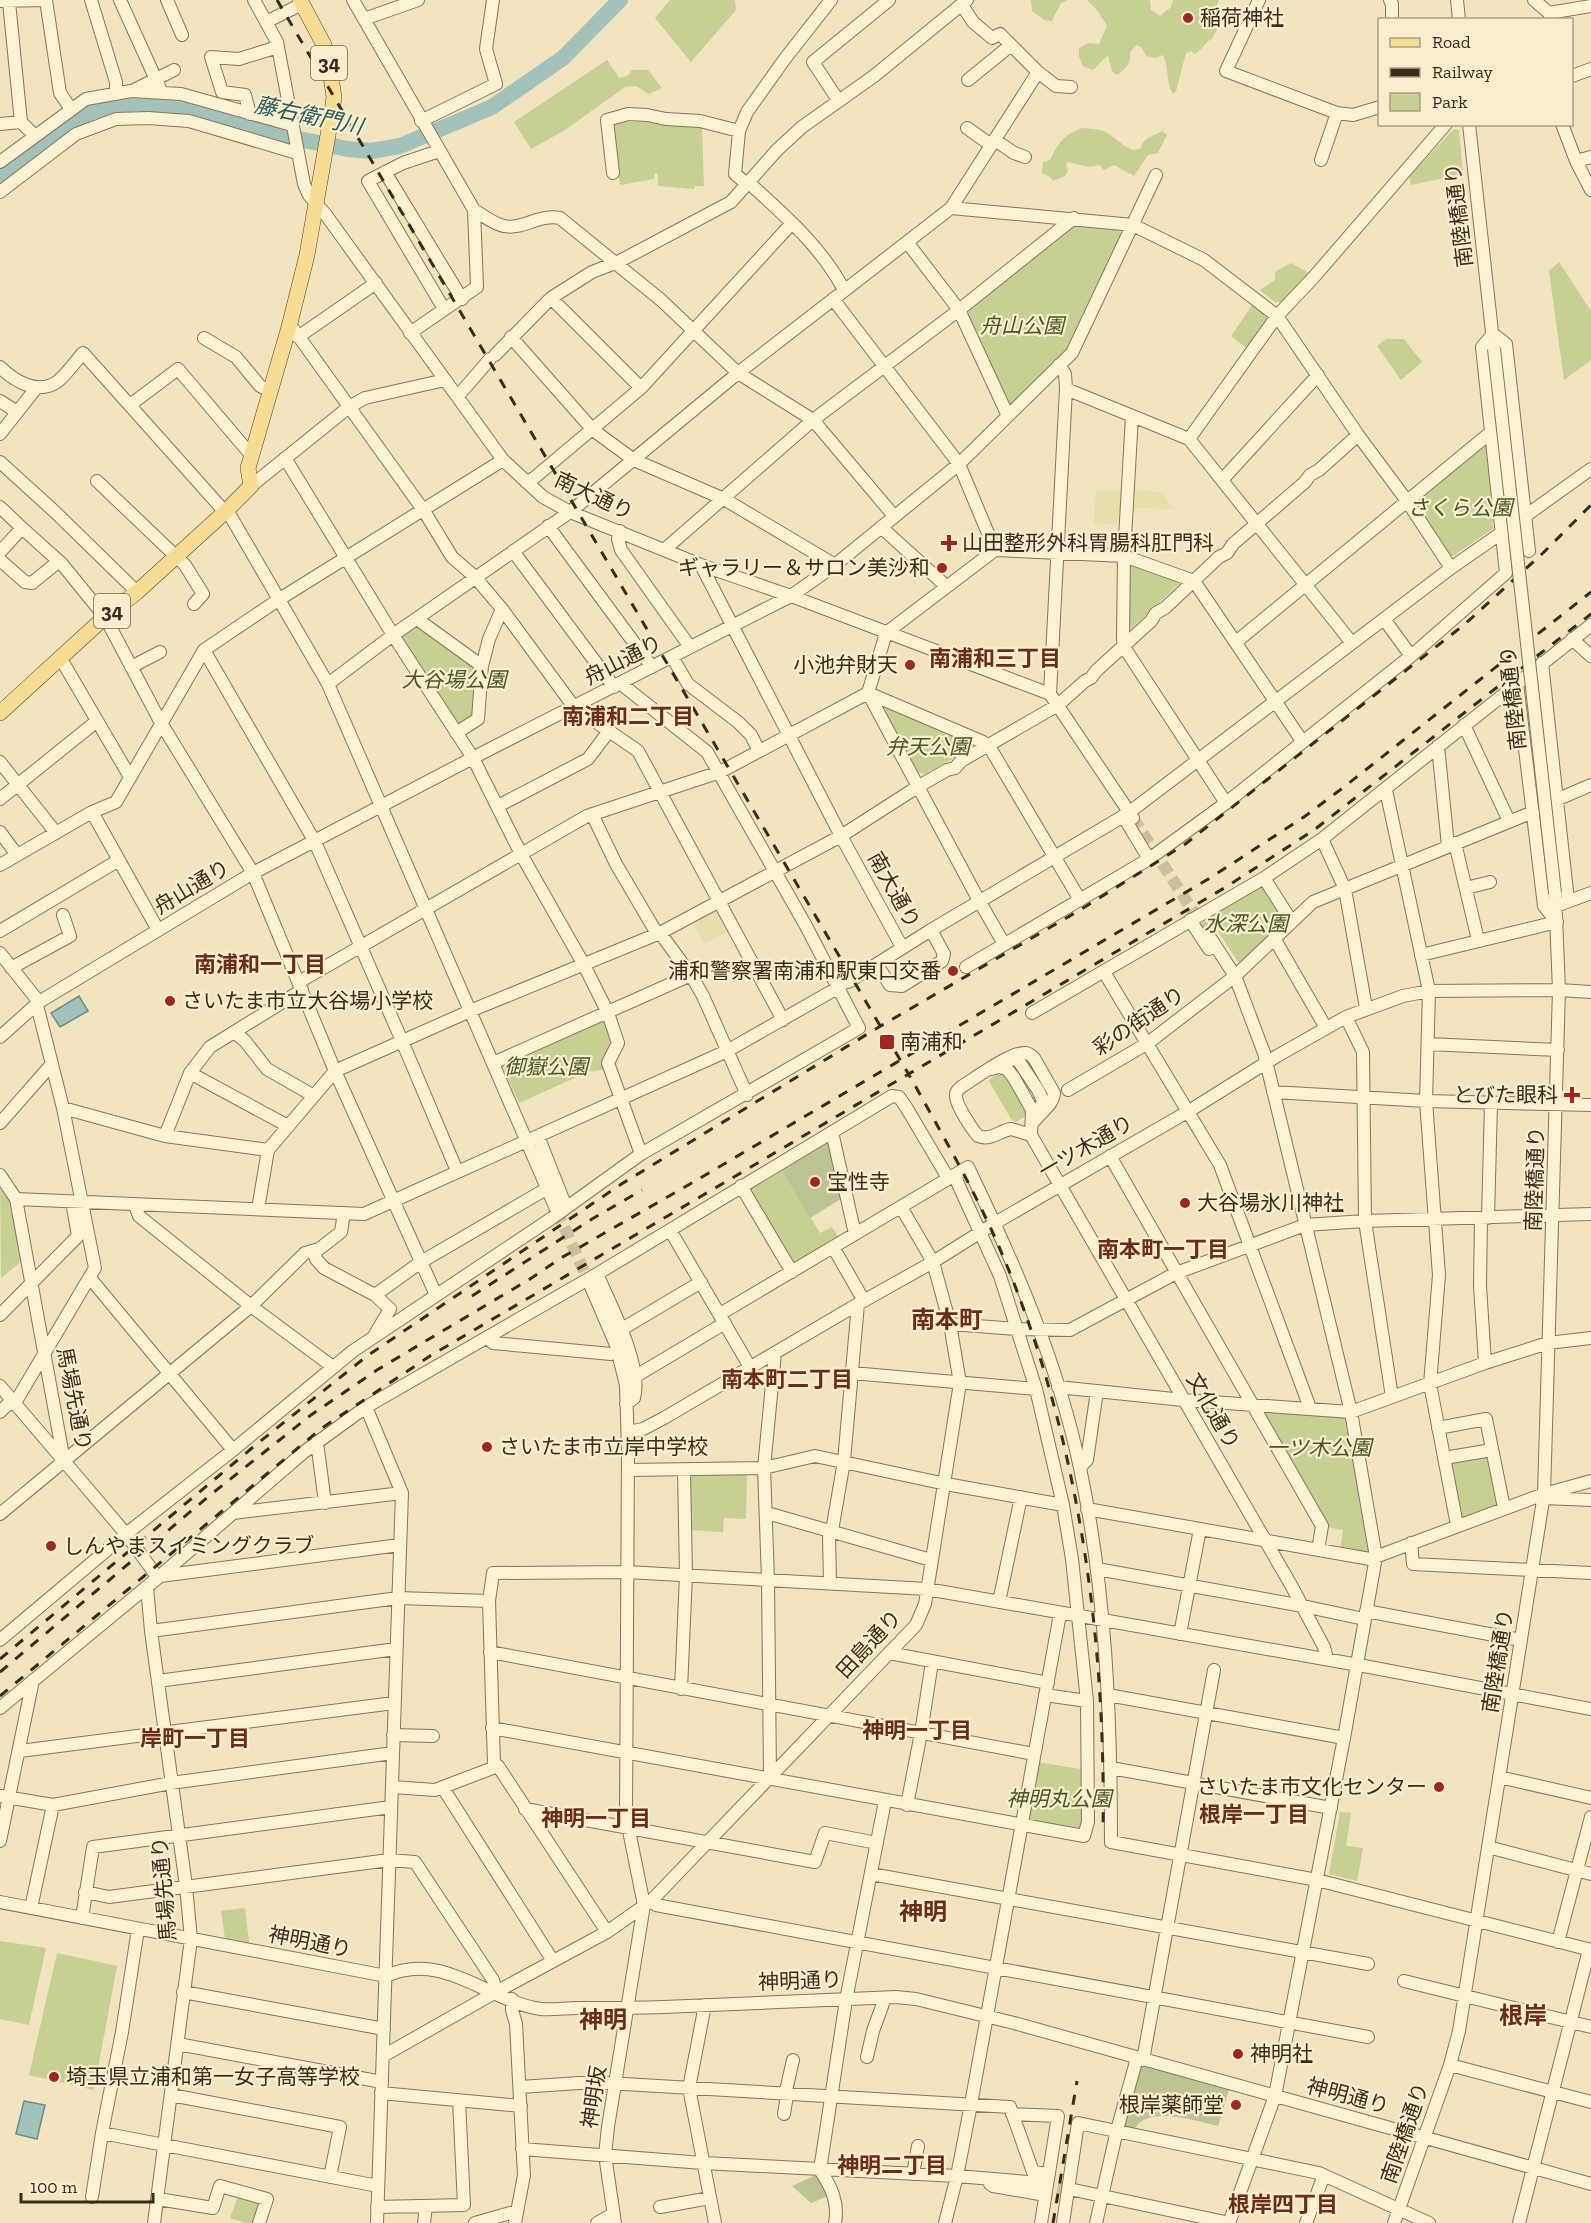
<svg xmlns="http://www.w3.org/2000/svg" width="1591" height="2223" viewBox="0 0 1591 2223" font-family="'Zilla Slab','Noto Sans JP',serif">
  <rect width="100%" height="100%" fill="#f1e4bf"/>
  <path fill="#e7e0ac" d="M1096 490 1124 491 1122 525 1094 523Z
    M1132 490 1163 492 1173 509 1131 508Z
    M714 908 719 909 730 930 704 944 691 920Z"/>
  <path fill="#c5d092" d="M670 0H735L736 10 691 62 655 18Z
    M1031 0H1068L1061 3 1052 21 1044 20 1032 11Z
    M1087 0H1150L1151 10 1160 16 1171 7 1173 0H1219L1210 25 1217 29 1212 39C1204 42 1203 50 1195 54L1191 51 1186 53 1176 91 1173 94C1165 82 1170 69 1163 55L1155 58 1146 56 1142 48 1137 45 1130 52C1131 64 1126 68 1117 75L1112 71 1108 55 1093 70 1083 66 1079 56V48L1089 43 1099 44 1107 26 1097 10Z
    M607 60 619 78 627 76 632 70H648L662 88 649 94 636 86 625 87 565 130 531 149 514 122Z
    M610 122H653L702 125 704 186H695L694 189 658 186V174L655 173 654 179 620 185Z
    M1081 128C1089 129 1097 128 1105 132 1116 137 1122 147 1134 150L1141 148C1145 135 1154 137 1162 131L1167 135 1158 153 1148 155 1134 176 1114 165 1104 170 1099 165 1090 167 1068 162 1066 165 1068 171 1065 176 1053 181 1050 177 1042 173 1043 162 1050 160C1058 143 1063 136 1081 128Z
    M1454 129 1459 130 1463 174 1411 185 1409 176Z
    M1075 222 1117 228 1121 234 1064 353 1011 405 1005 404 965 309Z
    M1559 262 1591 311V360L1564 380 1549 271Z
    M1291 263 1309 273 1281 302H1275L1260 290 1275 280V272Z
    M1253 304 1269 316V322L1248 349 1231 336Z
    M1386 339H1404L1422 362 1401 380 1377 346Z
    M1486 442 1488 444 1497 513 1492 523 1494 528 1453 556 1449 555 1412 502Z
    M1134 563 1177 578 1179 584 1131 629 1126 626 1128 567Z
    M417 619 482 666 478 719 456 733 393 635Z
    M887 706 969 740 970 749 925 774 917 772 883 710Z
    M1262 885 1286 923 1243 962H1238L1208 916Z
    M603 1018 607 1020 615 1042 606 1069 588 1072 519 1103 500 1062Z
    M1002 1073 1007 1076 1027 1111 1026 1116 1016 1122 1011 1119 989 1081 992 1077Z
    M780 1167 820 1233 832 1227 839 1238 793 1266 748 1187Z
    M0 1178 12 1201 23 1260 1 1278Z
    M1264 1410 1346 1417 1356 1464 1369 1553 1366 1556 1340 1551 1343 1530 1326 1527 1262 1413Z
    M1488 1454 1498 1505 1461 1518 1450 1461Z
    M747 1473 746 1519 724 1518 723 1532 688 1530 690 1474Z
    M1038 1762 1086 1770 1085 1822 1079 1831 1030 1822 1028 1819Z
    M1340 1812 1351 1813 1346 1846 1363 1848 1357 1881 1329 1874Z
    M245 1908 249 1942 246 1944 225 1939 221 1911Z
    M0 1941 46 1948 29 2025 0 2019Z
    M57 1953 117 1966 94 2090 29 2075Z
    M239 2193 265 2200 256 2223H245L230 2218Z"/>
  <path fill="#bbc492" d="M828 1138 844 1197 810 1218 780 1167Z
    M1138 2064 1229 2090 1218 2126C1197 2121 1149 2105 1135 2128L1122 2126Z
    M816 2175 828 2188 830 2195 811 2203 792 2186Z"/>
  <path fill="#a3c2bb" stroke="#699189" stroke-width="1.5" d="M79 996 88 1011 60 1027 51 1013Z
    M24 2101 45 2105 37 2139 16 2134Z"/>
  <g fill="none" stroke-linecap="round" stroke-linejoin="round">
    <path stroke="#a3c2bb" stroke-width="16" d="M0 175 63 127 93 111 135 103 180 107 279 135 348 149 371 151 400 146 492 107 563 58 620 0"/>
    <path stroke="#ccbf9e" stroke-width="12" stroke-dasharray="12 6" stroke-linecap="butt" d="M1133 818 1209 936
      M557 1211 589 1282
      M1040 2183 1074 2190"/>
    <defs>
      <path id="minor" d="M46 0 60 93 71 109
        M91 0 116 82V94
        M120 0 162 93
        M167 0 182 35
        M254 0 277 42 304 184 309 195 326 215 503 460 543 497 570 512 701 565 791 596 1050 694 1133 818
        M353 0 474 210 477 287 410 333
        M1259 0 1226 71 1337 113 1353 115 1380 107
        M1390 0 1392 4V20
        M1457 0 1459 20
        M1534 0 1549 13 1551 18
        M0 1 46 0
        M9 2 21 122 35 136
        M962 5 973 22 992 38 1000 34 1038 72 1056 86 1071 87
        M1549 13 1591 6
        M364 19 418 0
        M266 22 302 4
        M1572 76 1591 69
        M968 80 1011 45
        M132 91 174 70
        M838 100 813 62 889 0
        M250 114 245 95 222 92 211 57 239 59 278 47
        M421 121 496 84 486 49 493 0
        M0 124 21 122
        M1469 124 1493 341
        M1562 124 1576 161 1591 190
        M967 128 991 145
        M995 140 1014 153 1025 157
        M439 151 403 163 368 181 444 309
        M1321 160 1337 113
        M1576 161 1591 157
        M0 162 86 99 131 91 181 94 292 125
        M385 172 462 299
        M613 173 607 120 628 114 647 115 666 119 700 121 739 131
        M748 182C784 215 821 246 844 290
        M747 184 735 174 739 131 747 112 784 60 831 0
        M0 192 76 134 116 119 148 118 189 121 297 153
        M951 208 1038 72
        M474 210C483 215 493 224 504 226 523 230 538 214 560 218L661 300 738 373 813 420 894 516
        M907 242 959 310 1008 416
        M551 298 641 388
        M833 299 959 464 995 550
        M289 327 294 330 424 511 452 557 475 577 502 609 574 707 638 751 783 1020
        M298 337 376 283
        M511 337 593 430 634 460 724 499 835 565
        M204 338 236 357 260 386 270 391
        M495 355 551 298 592 272 618 262 731 202 777 150 802 127 874 76 967 0
        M0 367C14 381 37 395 57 382 67 374 75 362 83 353L225 512
        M1066 389 1189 439 1352 643
        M458 396 490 359
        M0 401 17 412
        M130 405 178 369 252 456
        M1132 416 1124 556 1123 639 1124 647 1226 803
        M0 434 37 387
        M1189 439 1277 316 1313 278 1446 124
        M285 458 393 635 473 758 521 854 584 965 608 1013 618 1043 608 1063 641 1154
        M0 462 54 511 137 592
        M1222 480 1318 375
        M97 481 185 565 203 594 194 604
        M526 482 534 478 641 388 792 223
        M251 486 349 407 365 398 445 380
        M0 507 22 528
        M227 510 328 684 557 1211
        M1521 519 1591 469
        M548 526 652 667
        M881 527 946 586
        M620 531 618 539 621 550 690 647
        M664 550 813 420 959 310 1074 218
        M513 551 614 687
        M0 552 22 528 62 564 105 617 161 723 253 873 335 1071 436 1295
        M0 560 25 582 32 583 59 561
        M701 565 841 836 902 947
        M417 619 482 666
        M1384 619 1411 656
        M1572 639 1591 656
        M1236 642 1490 433
        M204 650 315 842 402 1041 457 1171
        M672 657 688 684 738 722 751 735 759 751
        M61 659 130 777
        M1542 663 1568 901
        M131 667 160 652
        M328 684 393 635 570 512 738 373 951 208 1133 225 1204 260 1277 316 1358 435 1407 501 1451 568
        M868 693 983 742 989 746 1080 900
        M868 693 977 897 1004 944
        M1050 694 1066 389 1065 374 1059 365
        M1464 725 1509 821
        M456 733 478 719 482 666 489 639 502 609
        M1438 746 1448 846
        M0 762 56 833
        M1386 790 1429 991 1426 1101 1439 1275 1430 1384 1457 1525
        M0 799 97 721
        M1556 800 1591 785
        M498 806 588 759 609 731
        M92 812 158 930
        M592 814 616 864 656 932 660 933 691 975 703 996 747 1095
        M1123 816 1149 859
        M0 832 17 855
        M1322 839 1345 889 1366 1008
        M1455 843 1478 940
        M0 865 92 812 116 802 204 650 278 600 503 460
        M1264 878 1292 922
        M1466 888 1490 882
        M1561 904 1591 893
        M1190 920 1209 949
        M0 931 119 860
        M1209 936 1235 976 1264 1053 1351 1412 1376 1557 1344 1738 1275 2096 1229 2223
        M1274 938 1326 1028
        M0 953 39 1002
        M1421 955 1557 922 1544 906 1517 683
        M877 965 890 985 902 986 942 961 944 954 931 930
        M966 967 1149 859 1226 803 1411 656 1506 573 1482 347 1493 334 1506 344 1529 551
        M11 968 70 936 63 915
        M1104 972 1220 1165 1310 1408
        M861 974 931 930 1127 814 1451 568 1507 529
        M299 982 587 816 720 772 868 693 886 633 995 550 1124 556 1194 581 1302 741
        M848 982 855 978
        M1032 1013 1264 878 1322 839 1591 625
        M1346 1017 1363 1052 1365 1221 1392 1397
        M234 1032 245 1041 267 1069 314 1096
        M0 1037 39 1002 253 873 490 749 791 596 835 565 959 464 1072 353 1156 175
        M1428 1044 1558 1050
        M1008 1059 1018 1060 1038 1090 1043 1101 1038 1113
        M493 1063 691 975
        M991 1069 998 1067 1007 1069 1014 1078 1032 1110 1031 1135 1291 1585 1324 1647 1327 1659
        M190 1073 288 1126
        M1068 1090 1148 1043 1235 976 1313 902 1533 812
        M1273 1092 1426 1101 1591 1105
        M63 1108 165 1136 268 1150
        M0 1123 52 1064
        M832 1132 855 1234
        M1031 1135 1011 1129C999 1131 991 1141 978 1136 972 1129 955 1104 956 1095 956 1091 958 1090 961 1087 974 1079 1012 1051 1026 1053 1031 1054 1031 1056 1034 1058L1054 1093C1053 1106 1039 1113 1032 1124
        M165 1136 190 1073 210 1047 302 990
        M538 1136 566 1207
        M1110 1156 1322 1526 1318 1550
        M0 1175 16 1199 364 1214 727 1051 841 986
        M741 1186 792 1272
        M16 1199 64 1461 126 1534 158 1578
        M135 1205 139 1216 251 1306 333 1367
        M258 1209 268 1150 335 1071 470 1011 660 933 841 836 919 786 947 770 955 768 961 761 1058 705 1085 681 1091 678 1096 671 1151 621 1156 613 1165 608 1219 557 1227 553 1233 544 1305 482 1310 475 1319 470 1358 435
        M1481 1218 1480 1286 1485 1363
        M1488 1218 1491 1103
        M670 1230 750 1367
        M833 1247 864 1301
        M314 1251 316 1259 324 1268 375 1295 421 1262 541 1192
        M597 1274C610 1304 643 1366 634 1398L626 1404
        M90 1278 233 1450
        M589 1282 616 1345 626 1385 628 1450 626 1816 644 1905 608 2127 605 2155 615 2223
        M720 1314 968 1167C1014 1263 1058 1362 1080 1468 1106 1590 1111 1718 1111 1842L1317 1880 1591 1950
        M0 1315 78 1236 72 1202
        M950 1324 1017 1329 1070 1330 1176 1273 1305 1225 1365 1221 1591 1214
        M622 1329 701 1282
        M374 1336 390 1309 375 1295
        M487 1337 493 1343 611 1354
        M852 1373 1036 1389
        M636 1376 725 1323
        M0 1386 64 1461 251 1306 305 1253 319 1249 341 1232 344 1213
        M1058 1387 1183 1400 1351 1412 1485 1363 1548 1343 1591 1338
        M366 1407 402 1493 377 2223
        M0 1412 8 1404 15 1403 95 1268 63 1108 37 1005
        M1438 1428 1486 1419 1504 1508
        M628 1432 643 1429 664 1418 858 1304 933 1262 995 1223 1189 1111 1277 1056 1346 1017 1403 996 1429 991 1559 990 1591 992
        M317 1442 325 1503
        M1444 1458 1492 1450
        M1080 1467 1087 1460 1097 1391
        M628 1470 764 1468 815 1456 946 1484 1063 1505
        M1543 1498 1591 1500
        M1087 1509 1370 1559 1544 1494 1591 1481
        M233 1513 402 1493
        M767 1513 931 1560
        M0 1514 64 1461
        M1411 1543 1413 1564 1591 1573
        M1097 1569 1303 1606 1364 1619
        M160 1576 400 1545
        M830 1582 829 1537 833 1525 844 1461 858 1304
        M147 1587 151 1631 186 1886 191 1939 154 2223
        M999 1602 1021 1497
        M1366 1611 1521 1640
        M151 1631 398 1598 489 1601
        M1180 1634 1200 1529
        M0 1640 126 1534 233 1450 353 1351 552 1218 641 1154 859 1028 806 926 707 752 620 683
        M490 1652 1034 1754
        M889 1653 1048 1683
        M158 1681 396 1649
        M681 1689 686 1575 684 1471
        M1045 1695 1087 1701
        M1108 1695 1344 1738
        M0 1708 160 1576 304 1452 366 1407 597 1274 892 1096 899 1097 906 1107 948 1178
        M492 1728 1084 1836 1088 1822 1087 1701 1072 1559 1063 1505 1036 1389 1000 1276 954 1175
        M393 1735 433 1736
        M20 1751 394 1703
        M1111 1768 1331 1808
        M770 1777 768 1579 764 1468 775 1353
        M1499 1777 1591 1798
        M392 1787 435 1790 498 1766
        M443 1788 553 1961
        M0 1796 53 1805 171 1783 393 1753
        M907 1805 921 1733 932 1662
        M525 1809 815 1862 825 1833 877 1843
        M0 1841 33 1680
        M1488 1847 1591 1874
        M871 1874 1368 1964
        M85 1892 109 1897 389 1860 415 1862 493 1980 496 1992 383 2056
        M651 1901 656 1905 1368 2037
        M0 1902 386 1976C444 1950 489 2002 541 2009 553 2010 566 2008 578 2008 607 2008 635 2008 664 2007 741 2004 818 2001 896 1997L916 1999 1014 2023 1591 2184
        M31 1908 53 1805
        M82 1918 93 1847 391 1807
        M607 1932 498 1766 494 1764 489 1601 493 1573 627 1572 927 1589 1364 1666 1591 1709
        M1558 1942 1591 1817
        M1404 1981 1591 2027
        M183 1992 384 2029
        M496 1992 607 1932 651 1901 916 1625 925 1604 960 1383 950 1324 933 1262 901 1207
        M512 1999V2010L516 2024 524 2175 515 2223
        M705 2005 689 2088 715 2223
        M178 2044 382 2082
        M867 2057 873 2031 885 1998
        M1143 2060 1214 1670
        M1450 2065 1591 2102
        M520 2087 579 2083H607L1010 2107 1033 2172 1049 2174
        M381 2093 521 2106
        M171 2095 340 2127 330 2177
        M785 2095 793 2060
        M784 2114 787 2095
        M1012 2114 1058 2116 1041 2223
        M102 2133 378 2186
        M522 2149 703 2163 957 2176 1040 2183
        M913 2174 918 2146
        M989 2179 990 2184 993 2186 1045 2195
        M1074 2190 1230 2223
        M92 2197 102 2133 122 2032 138 1929
        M158 2199 213 2208 220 2186 267 2199 259 2223
        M377 2207 464 2205 459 2100
        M660 2207 710 2198
        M424 2223 426 2206
        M475 2223 517 2211
        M597 2223 613 2214
        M835 2223C839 2203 831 2186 820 2170L846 2000 885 1801
        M945 2223 957 2176 971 2104 1060 1614
        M1063 2223 1078 2123 1319 2173 1429 2223
        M1096 2223 1117 2130 1137 2058
        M1306 2223 1324 2175
        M1394 2223 1450 2065 1459 2031 1544 1494 1559 990 1555 893
        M1519 2223 1589 1950"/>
      <path id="major" d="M0 713 105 617 137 592 225 512 251 486 248 468 289 327 307 255 332 112 334 97 329 64 324 45 300 0"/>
    </defs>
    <use href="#minor" stroke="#8b7556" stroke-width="14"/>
    <use href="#major" stroke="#58422b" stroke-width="16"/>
    <use href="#minor" stroke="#fbf1d3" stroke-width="12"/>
    <use href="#major" stroke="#f7dd94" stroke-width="15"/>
    <path stroke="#392c1c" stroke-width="3" stroke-dasharray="10 10" stroke-linecap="butt" d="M277 0 912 1080C943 1136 975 1191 1000 1249 1078 1431 1106 1635 1103 1832
      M472 1296 592 1219 642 1190
      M0 1659 252 1448 367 1356 623 1183 879 1027 1080 910 1184 845 1465 624 1543 553 1591 505
      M0 1672 209 1496 311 1415 377 1370 530 1279 561 1258 690 1184 1210 878 1304 817 1344 787 1591 592
      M0 1696 322 1428 430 1356 1226 887 1314 830 1591 614
      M1053 2223 1077 2081"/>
    <defs>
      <path id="minor-bridge" d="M1494 349 1555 893"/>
    </defs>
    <use href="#minor-bridge" stroke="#8b7556" stroke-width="14" stroke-linecap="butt"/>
    <use href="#minor-bridge" stroke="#fbf1d3" stroke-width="12"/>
  </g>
  <g fill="#9e2722" stroke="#f8eecf" stroke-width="2">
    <circle cx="1188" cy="18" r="6"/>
    <path d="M946 534h6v6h6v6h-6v6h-6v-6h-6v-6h6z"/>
    <circle cx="942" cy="568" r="6"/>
    <circle cx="910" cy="665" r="6"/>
    <circle cx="953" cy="971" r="6"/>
    <circle cx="170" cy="1001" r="6"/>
    <rect x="879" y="1034" width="16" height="16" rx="3"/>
    <path d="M1569 1086h6v6h6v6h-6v6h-6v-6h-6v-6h6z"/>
    <circle cx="815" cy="1182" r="6"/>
    <circle cx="1185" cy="1203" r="6"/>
    <circle cx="487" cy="1447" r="6"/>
    <circle cx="51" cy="1546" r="6"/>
    <circle cx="1439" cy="1787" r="6"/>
    <circle cx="1238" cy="2054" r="6"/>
    <circle cx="54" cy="2077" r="6"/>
    <circle cx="1236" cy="2105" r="6"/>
  </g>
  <g text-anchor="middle" stroke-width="4.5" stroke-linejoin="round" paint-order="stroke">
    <g fill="#f8eecf" stroke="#726652" stroke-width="1.5">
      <rect x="311" y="46" width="36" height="34" rx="4.5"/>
      <rect x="94" y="594" width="36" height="34" rx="4.5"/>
    </g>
    <g font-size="20" font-weight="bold" fill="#392c1c">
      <text x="329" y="70">34</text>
      <text x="112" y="618">34</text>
    </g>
    <g font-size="21" fill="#392c1c" stroke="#f8eecf" text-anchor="start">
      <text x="1200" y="25">稲荷神社</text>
      <text x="962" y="550">山田整形外科胃腸科肛門科</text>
      <text x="930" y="575" text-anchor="end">ギャラリー＆サロン美沙和</text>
      <text x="898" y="672" text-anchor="end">小池弁財天</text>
      <text x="941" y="978" text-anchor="end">浦和警察署南浦和駅東口交番</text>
      <text x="182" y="1008">さいたま市立大谷場小学校</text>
      <text x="900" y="1049">南浦和</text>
      <text x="1558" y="1102" text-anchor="end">とびた眼科</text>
      <text x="827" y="1189">宝性寺</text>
      <text x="1197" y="1210">大谷場氷川神社</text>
      <text x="499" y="1454">さいたま市立岸中学校</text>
      <text x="63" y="1553">しんやまスイミングクラブ</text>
      <text x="1427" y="1794" text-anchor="end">さいたま市文化センター</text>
      <text x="1250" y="2061">神明社</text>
      <text x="66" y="2084">埼玉県立浦和第一女子高等学校</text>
      <text x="1224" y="2112" text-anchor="end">根岸薬師堂</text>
    </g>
    <g font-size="21" fill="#392c1c" stroke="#f8eecf">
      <text transform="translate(1459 215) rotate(-97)" y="7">南陸橋通り</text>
      <text transform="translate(594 496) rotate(25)" y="7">南大通り</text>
      <text transform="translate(623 660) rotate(-27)" y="7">舟山通り</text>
      <text transform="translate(1513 698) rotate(-96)" y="7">南陸橋通り</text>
      <text transform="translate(192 887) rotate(-31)" y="7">舟山通り</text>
      <text transform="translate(894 890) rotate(61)" y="7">南大通り</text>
      <text transform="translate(1139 1021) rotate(-34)" y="7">彩の街通り</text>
      <text transform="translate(1086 1147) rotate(-30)" y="7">一ツ木通り</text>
      <text transform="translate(1535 1179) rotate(-88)" y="7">南陸橋通り</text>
      <text transform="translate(74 1399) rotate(79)" y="7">馬場先通り</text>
      <text transform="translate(1213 1411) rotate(60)" y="7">文化通り</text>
      <text transform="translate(869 1644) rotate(-47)" y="7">田島通り</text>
      <text transform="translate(1498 1661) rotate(-81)" y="7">南陸橋通り</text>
      <text transform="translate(164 1889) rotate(-95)" y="7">馬場先通り</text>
      <text transform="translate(310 1942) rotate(11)" y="7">神明通り</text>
      <text transform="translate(800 1981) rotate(-2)" y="7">神明通り</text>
      <text transform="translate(1348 2096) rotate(15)" y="7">神明通り</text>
      <text transform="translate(594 2097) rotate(-81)" y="7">神明坂</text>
      <text transform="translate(1405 2133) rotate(-71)" y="7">南陸橋通り</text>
    </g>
    <g font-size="21" font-style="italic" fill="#475721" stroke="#f8eecf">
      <text x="1022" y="333">舟山公園</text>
      <text x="1460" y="515">さくら公園</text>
      <text x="454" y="687">大谷場公園</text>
      <text x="928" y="754">弁天公園</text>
      <text x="1246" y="931">水深公園</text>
      <text x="546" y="1074">御嶽公園</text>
      <text x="1319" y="1455">一ツ木公園</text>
      <text x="1059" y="1806">神明丸公園</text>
    </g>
    <g font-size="22" font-style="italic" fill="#2a5a5a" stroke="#f8eecf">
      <text transform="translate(309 115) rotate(12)" y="8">藤右衛門川</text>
    </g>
    <g font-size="22" font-weight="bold" fill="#692d18" stroke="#f8eecf">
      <text x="995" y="666">南浦和三丁目</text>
      <text x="628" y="724">南浦和二丁目</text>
      <text x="260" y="972">南浦和一丁目</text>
      <text x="1163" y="1257">南本町一丁目</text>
      <text x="787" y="1387">南本町二丁目</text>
      <text x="917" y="1738">神明一丁目</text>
      <text x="195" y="1746">岸町一丁目</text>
      <text x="1254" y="1822">根岸一丁目</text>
      <text x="596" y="1826">神明一丁目</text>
      <text x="892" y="2173">神明二丁目</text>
      <text x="1283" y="2212">根岸四丁目</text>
    </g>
    <g font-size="24" font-weight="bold" fill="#692d18" stroke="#f8eecf">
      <text x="947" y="1328">南本町</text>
      <text x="923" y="1920">神明</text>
      <text x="1523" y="2024">根岸</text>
      <text x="603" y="2028">神明</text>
    </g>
  </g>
  <rect x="1378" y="18" width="195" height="108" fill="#f8eecf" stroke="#aca087" stroke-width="1.5"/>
  <rect x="1390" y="38" width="30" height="9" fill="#f7dd94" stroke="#aca087" stroke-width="1.5"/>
  <text x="1432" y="48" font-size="18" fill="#392c1c">Road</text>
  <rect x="1390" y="68" width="30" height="9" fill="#392c1c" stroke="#aca087" stroke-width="1.5"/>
  <text x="1432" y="78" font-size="18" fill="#392c1c">Railway</text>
  <rect x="1390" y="93" width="30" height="18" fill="#c5d092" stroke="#aca087" stroke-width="1.5"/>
  <text x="1432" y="108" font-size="18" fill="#392c1c">Park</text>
  <path d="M21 2193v9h132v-9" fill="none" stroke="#392c1c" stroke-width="3"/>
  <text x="30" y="2193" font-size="18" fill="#392c1c" stroke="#f8eecf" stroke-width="4.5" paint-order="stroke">100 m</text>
</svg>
